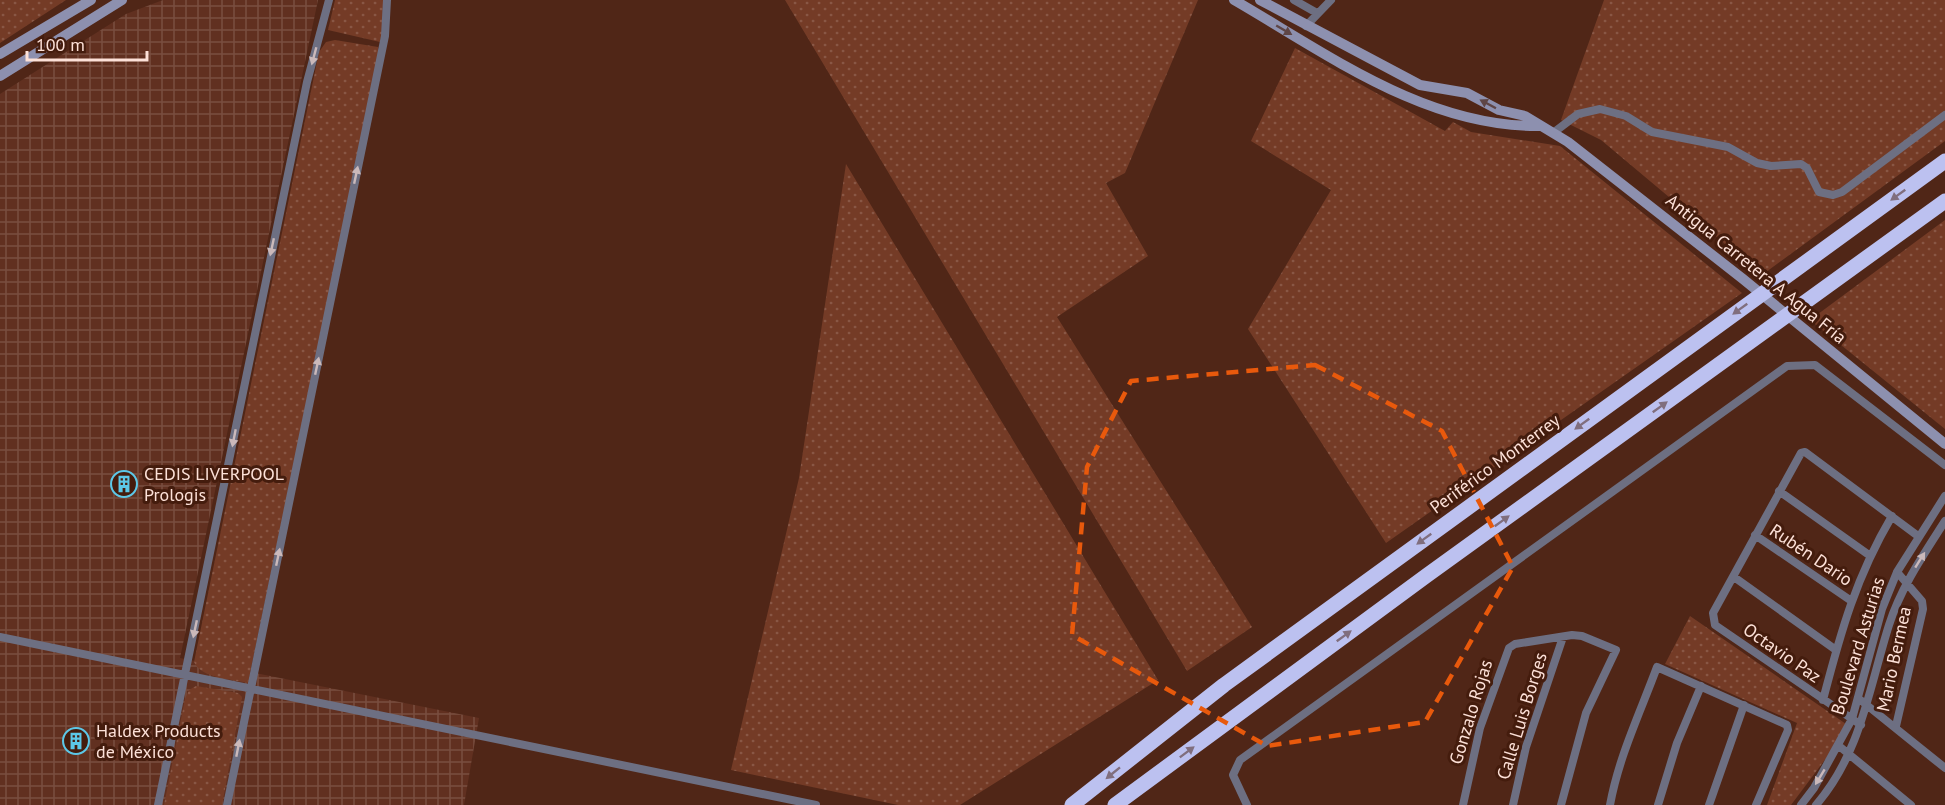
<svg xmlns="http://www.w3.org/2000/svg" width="1945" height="805" viewBox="0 0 1945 805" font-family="'PT Sans',sans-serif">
  <defs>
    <pattern id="industrial-grid" width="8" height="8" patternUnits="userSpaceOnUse" patternTransform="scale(1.5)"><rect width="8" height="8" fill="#613020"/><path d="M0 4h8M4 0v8" fill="none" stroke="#794e40"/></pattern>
    <pattern id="grass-dots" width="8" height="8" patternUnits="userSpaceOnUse" patternTransform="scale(1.5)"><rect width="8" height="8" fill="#743b26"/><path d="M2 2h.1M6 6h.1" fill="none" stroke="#895745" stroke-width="1.8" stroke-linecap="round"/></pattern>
  </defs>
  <rect width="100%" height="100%" fill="#502617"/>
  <path fill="url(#industrial-grid)" d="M163 0H318L180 658 479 718 464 805H0V94L126 14Z"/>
  <path fill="url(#grass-dots)" d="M0 0H66L0 43Z
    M335 0H384L386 17 380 42 328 30Z
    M785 0H1198L1125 173 1106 183 1148 256 1057 317 1252 627 1187 671Z
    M1604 0H1945V141L1762 275 1601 140 1561 120Z
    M335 40 378 47 379 54 248 683C231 679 201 678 194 662L319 52 326 42Z
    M1295 48 1445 131 1453 122 1471 132 1560 146 1742 293 1386 543 1248 329 1331 190 1251 141Z
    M846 164 1158 680 960 805H898L731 770 799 478Z
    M1945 220V429L1810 320Z
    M1690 616 1846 724 1830 753 1791 805H1767L1797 723 1665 664Z
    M196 686 238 693 242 697 222 805H164L185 699 189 690Z"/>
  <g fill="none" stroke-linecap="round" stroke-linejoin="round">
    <path stroke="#6d6f82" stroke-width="8" d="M1294 0 1317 13
      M1306 26 1331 0
      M1553 133 1578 114 1600 109 1626 116 1652 132 1728 147 1757 163 1771 166 1801 164 1807 168 1819 192 1833 195 1842 192 1945 115
      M1779 491 1869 555
      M1755 535 1850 600
      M1734 577 1836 650
      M0 637 816 805
      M1858 698 1945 768
      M1823 700C1841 631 1856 577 1892 516
      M1861 725 1715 625 1713 613 1801 453 1805 452 1918 536
      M1896 726 1923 609 1922 601 1897 572
      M1839 746 1911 805
      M158 805 307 82 329 0
      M227 805 385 36 387 0
      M1247 805 1233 775 1240 760 1787 366 1815 365 1945 465
      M1463 805 1480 728 1509 648 1515 644 1572 635 1582 636 1616 650 1586 713 1561 805
      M1513 805 1526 747 1563 637
      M1610 805C1619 756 1640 713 1657 667L1787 725 1788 730 1756 805
      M1658 805 1677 743 1701 686
      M1709 805 1744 705
      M1801 805 1814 788 1852 719 1882 609 1897 572 1945 496
      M1816 805C1861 753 1869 688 1889 625 1901 587 1924 554 1945 521"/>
    <path stroke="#8d90af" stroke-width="10" d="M1234 0C1329 55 1427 128 1541 126
      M1260 0 1420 85 1467 93 1499 110 1525 116 1568 142 1743 279 1945 444
      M0 54 91 0
      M0 76 122 0"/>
    <path stroke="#bcc1f0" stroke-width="15" d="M1072 805 1224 685 1945 161
      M1115 805 1426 576 1945 201"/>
  </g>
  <defs><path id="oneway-solid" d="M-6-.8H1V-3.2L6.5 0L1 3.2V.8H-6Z" transform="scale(1.5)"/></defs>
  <g fill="#5e4546">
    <use href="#oneway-solid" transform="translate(1284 30) rotate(30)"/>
    <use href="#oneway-solid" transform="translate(1488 104) rotate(-152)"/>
  </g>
  <g fill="#cbb9ba">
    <use href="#oneway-solid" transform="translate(314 56) rotate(105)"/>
    <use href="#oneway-solid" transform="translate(356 175) rotate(-78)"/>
    <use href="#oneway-solid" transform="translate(272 247) rotate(102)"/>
    <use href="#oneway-solid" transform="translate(317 366) rotate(-78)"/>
    <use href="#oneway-solid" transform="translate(234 438) rotate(101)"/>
    <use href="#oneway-solid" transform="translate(278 557) rotate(-78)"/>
    <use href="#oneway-solid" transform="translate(1920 560) rotate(-58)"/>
    <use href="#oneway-solid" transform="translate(195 629) rotate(102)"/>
    <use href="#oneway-solid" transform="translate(238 748) rotate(-79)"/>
    <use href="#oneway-solid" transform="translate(1820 777) rotate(121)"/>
  </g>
  <g fill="#806e7e">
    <use href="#oneway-solid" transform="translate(1898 195) rotate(144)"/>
    <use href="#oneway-solid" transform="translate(1740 309) rotate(144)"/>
    <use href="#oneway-solid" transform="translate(1660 407) rotate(-36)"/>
    <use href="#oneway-solid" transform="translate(1582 424) rotate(144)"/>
    <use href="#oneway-solid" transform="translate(1502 521) rotate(-36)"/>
    <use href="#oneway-solid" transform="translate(1424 539) rotate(144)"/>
    <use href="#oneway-solid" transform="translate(1344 636) rotate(-36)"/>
    <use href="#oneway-solid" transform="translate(1187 752) rotate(-37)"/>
    <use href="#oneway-solid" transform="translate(1113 773) rotate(141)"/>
  </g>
  <path fill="none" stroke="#e8590c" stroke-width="4.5" stroke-dasharray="12 8" stroke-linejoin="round" d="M1315 365 1442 431 1513 567 1425 722 1267 746 1072 635 1087 467 1131 381Z"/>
  <defs>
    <symbol id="building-ring" viewBox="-11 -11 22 22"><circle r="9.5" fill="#441c0d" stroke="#5cc7e7" stroke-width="1.5"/><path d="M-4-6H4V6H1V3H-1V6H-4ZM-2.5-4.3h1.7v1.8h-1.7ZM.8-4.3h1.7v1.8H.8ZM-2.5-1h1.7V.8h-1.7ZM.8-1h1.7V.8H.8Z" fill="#5cc7e7"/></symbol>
  </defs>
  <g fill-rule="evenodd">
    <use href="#building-ring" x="109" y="469" width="30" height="30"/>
    <use href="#building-ring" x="61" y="726" width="30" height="30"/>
  </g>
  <g text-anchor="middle" stroke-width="6" stroke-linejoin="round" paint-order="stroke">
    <g font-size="18" fill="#fde1d8" stroke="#441c0d">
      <text transform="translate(1756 269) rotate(39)" y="6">Antigua Carretera A Agua Fría</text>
      <text transform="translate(1495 464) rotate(-36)" y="6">Periférico Monterrey</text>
      <text transform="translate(1811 555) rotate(34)" y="6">Rubén Dario</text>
      <text transform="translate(1858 646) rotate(-73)" y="6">Boulevard Asturias</text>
      <text transform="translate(1782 653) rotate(35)" y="6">Octavio Paz</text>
      <text transform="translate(1894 659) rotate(-78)" y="6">Mario Bermea</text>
      <text transform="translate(1471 712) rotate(-73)" y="6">Gonzalo Rojas</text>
      <text transform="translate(1522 716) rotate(-73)" y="6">Calle Luis Borges</text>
    </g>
    <g font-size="18" fill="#fde1d8" stroke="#441c0d" text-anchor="start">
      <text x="144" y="480">CEDIS LIVERPOOL<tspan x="144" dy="21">Prologis</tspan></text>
      <text x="96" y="737">Haldex Products<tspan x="96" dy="21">de México</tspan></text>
    </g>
  </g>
  <path d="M27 51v9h120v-9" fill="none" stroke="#fde1d8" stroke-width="3"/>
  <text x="36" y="51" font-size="18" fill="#fde1d8" stroke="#441c0d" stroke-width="4.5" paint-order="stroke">100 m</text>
</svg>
